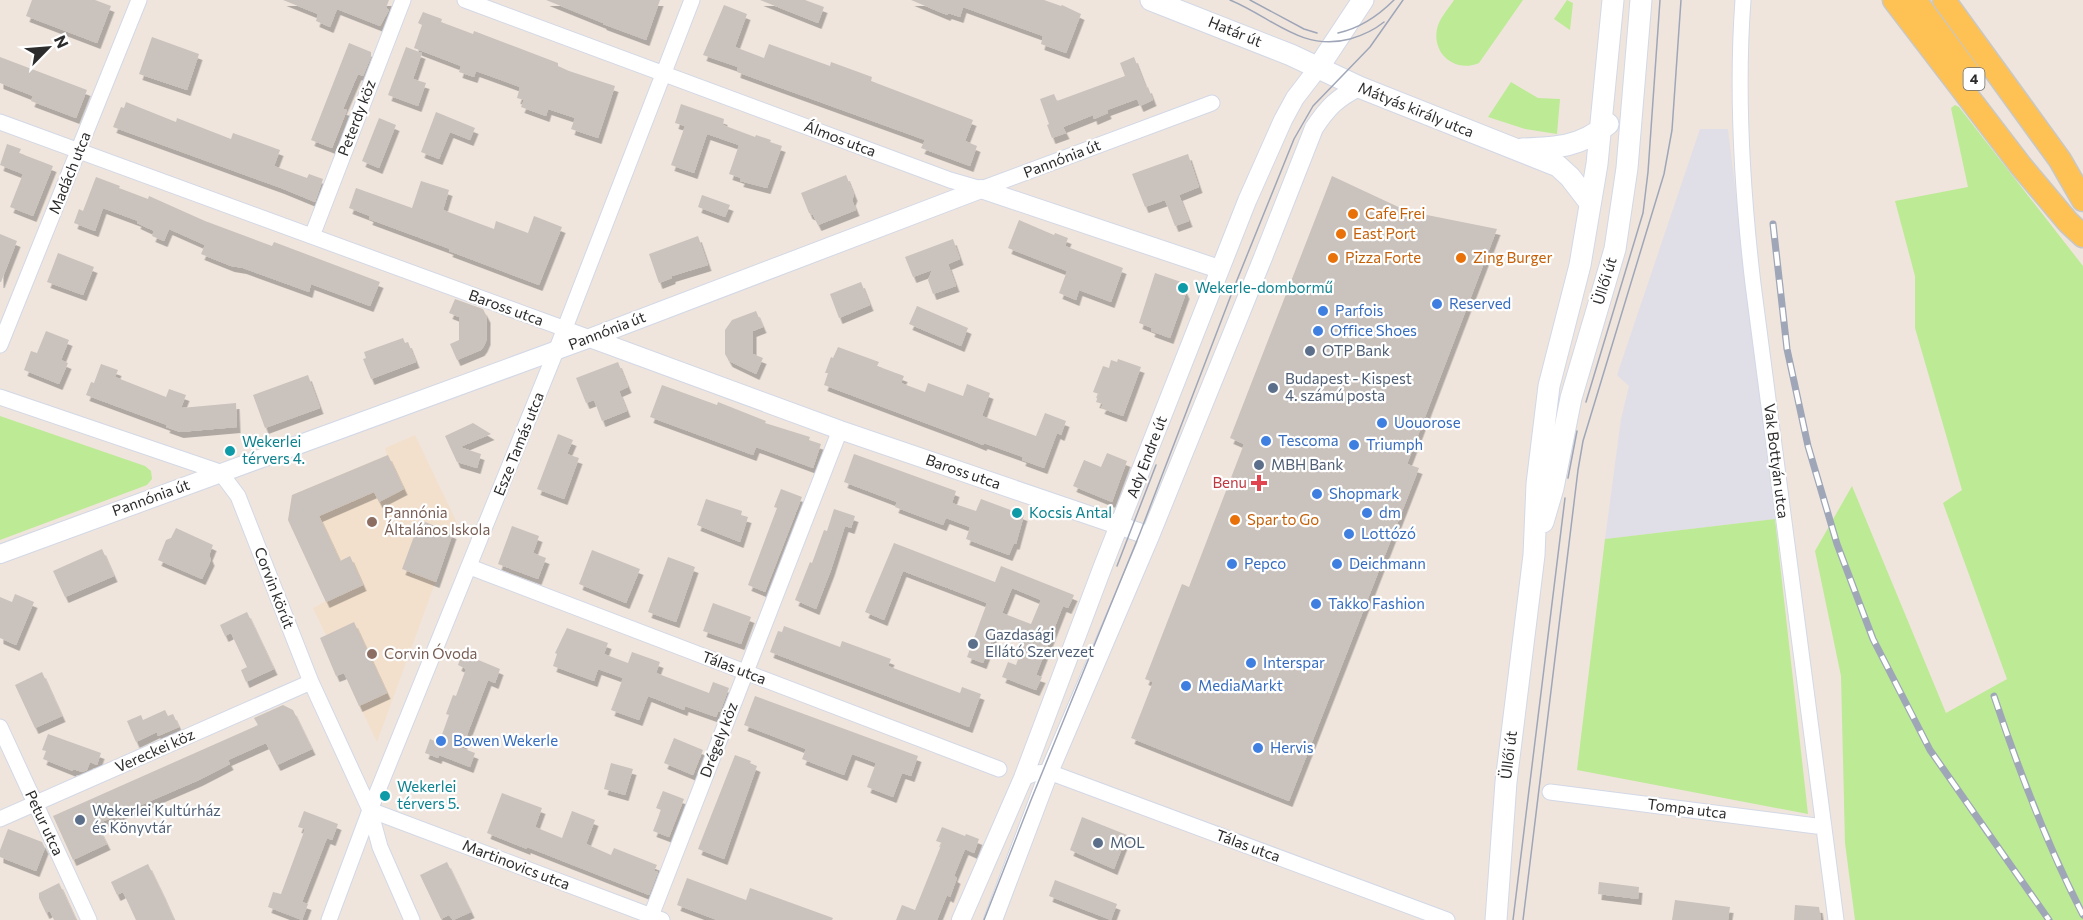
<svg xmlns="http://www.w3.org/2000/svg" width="2083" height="920" viewBox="0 0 2083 920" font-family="Commissioner,sans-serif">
  <defs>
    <filter id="shadow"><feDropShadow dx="3.5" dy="6" stdDeviation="0" flood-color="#0004"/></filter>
  </defs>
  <rect width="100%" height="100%" fill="#efe5dd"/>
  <path fill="#e0dee7" d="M1700 129H1728L1775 519 1605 539 1621 419 1629 386 1617 375Z"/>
  <path fill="#f2e0cc" d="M415 435 457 523 377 742 313 608 326 601 288 520 292 495 387 455 385 448Z"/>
  <path fill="#bdea95" d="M1454 0H1523L1479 63C1456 73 1432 55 1437 29 1439 19 1448 9 1454 0Z
    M1567 0 1573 3 1570 30 1554 19Z
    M1511 82 1538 98 1560 99 1557 134 1525 129 1488 117Z
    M1955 105 1959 107 2083 266V920H1855L1845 843 1841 676 1815 551 1852 486 1946 713 2007 679 1943 503 1962 490 1915 328V276L1895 201 1968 187 1951 108Z
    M0 416 145 466 151 471 152 479 147 485 0 540Z
    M1775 519 1808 814 1577 770 1605 539Z"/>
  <path fill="#cac2bd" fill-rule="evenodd" filter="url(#shadow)" d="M32 0H95L111 6 97 43 26 16Z
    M283 0H389L386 8 389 10 380 26 337 9 330 27 316 21 318 14Z
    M546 0H660L646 40 603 24V23Z
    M760 0H805L824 7 818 23Z
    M911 0H1044L1061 6 1062 5 1081 14 1066 53 1041 44 1043 36 963 7 960 17 948 13 947 15Z
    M724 5 747 14 735 47 764 58 769 44 830 66 831 62 872 77 871 81 973 120 965 141 977 146 970 166 921 148 925 140 737 72 738 67 703 55Z
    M423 12 442 19 441 22 473 34 474 31 558 63V66L569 71 615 86 598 138 571 129 575 118 548 109 546 116 521 107 524 100 517 98 520 87 476 71 474 77 459 72 461 66 414 48 422 25 418 23Z
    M152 37 199 54 187 90 139 74Z
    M349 43 371 52V57L363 76 358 74 343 109 347 110 332 148 311 140Z
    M406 47 422 53 413 79 426 83 418 106 388 95Z
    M0 57 87 90 76 118 31 101 33 96 0 83Z
    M1134 57 1146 88 1148 87 1153 100 1140 106 1137 99 1107 110 1108 113 1094 119 1093 115 1063 127 1066 133 1052 138 1047 125 1049 124 1040 99 1054 94 1057 101 1125 76 1120 63Z
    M126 102 176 122 177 118 231 139 233 133 280 150 274 166 307 178 309 174 323 179 315 202 281 188 113 127 121 107 124 108Z
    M681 104 724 119 723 125 755 137 756 135 771 140 770 142 782 146 767 188 740 181 741 178 729 174 739 145 707 134 694 173 671 165 685 126 675 123Z
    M436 112 475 128 470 140 450 132 439 159 421 152Z
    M379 118 396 125 379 168 362 161Z
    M7 144 21 149 19 153 53 166 33 216 10 207 23 174 0 165Z
    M1188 154 1199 187 1179 195 1189 221 1175 226 1165 200 1145 207 1132 174Z
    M846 175 854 195 852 200 856 210 818 225 813 215 809 213 801 193Z
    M1332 176 1407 211 1497 229 1407 464 1419 468 1289 801 1131 738 1153 682 1145 679 1182 584 1189 587 1244 444 1230 438Z
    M96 177 120 186 119 188 148 199 149 196 205 221 272 246 274 242 380 282 370 306 311 284 309 292 243 268 231 266 201 254 205 245 169 229 164 241 152 236 154 231 137 223 138 221 103 208 95 231 74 223 79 209 83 211Z
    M421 181 449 190 443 210 494 229 496 221 528 233 534 216 562 227 539 285 449 251 450 249 369 219 370 216 349 208 356 188 412 208Z
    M702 195 730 205 725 217 698 207Z
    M1019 220 1054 235 1055 233 1068 238 1065 246 1123 268 1111 302 1079 290 1076 300 1059 293 1067 271 1008 248Z
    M0 234 17 241 1 282H0Z
    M698 236 708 265 672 276V278L659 283 649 254Z
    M953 239 960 259 948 264 956 286 933 294 928 280 932 270 913 277 905 257Z
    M58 253 94 267 83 295 47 282Z
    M1155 273 1181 282 1186 293 1170 338 1151 331 1152 328 1139 323Z
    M861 282 870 305 839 318 830 294Z
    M455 299 483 309 487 317V339L484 346 481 350 457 360 450 344 459 340V317L449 313Z
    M917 306 968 328 961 346 909 324Z
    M756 311 763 327 753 331V354L763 358 756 374 729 361 725 354V330L732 320Z
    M46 331 69 340 61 360 68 363 59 384 24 370 31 351 37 353Z
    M403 338 405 343 408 342 416 362 371 379 363 359 366 358 364 352Z
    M838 347 879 362 877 366 904 376 901 383 925 392 928 383 963 396 967 384 990 393 982 416 1036 436 1045 413 1066 421 1061 435 1057 433 1044 468 1022 460 1023 457 984 443 983 445 968 439 824 385 828 373H825L831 357 833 358Z
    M1118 359 1141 367 1123 416 1101 408 1103 404 1096 402 1099 394 1093 392 1103 366 1109 368 1111 360 1117 362Z
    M618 362 628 387 619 391 627 411 602 421 594 400 586 403 576 378Z
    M101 364 118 370 115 377 166 397 169 389 186 395 181 408 236 403 237 427 180 432 166 427 167 425 86 395 91 382 94 383Z
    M308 375 320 408 265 428 253 395Z
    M662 385 717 405 718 402 766 421 765 423 810 437 809 440 821 444 813 468 756 447 753 455 650 417Z
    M473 423 491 434 460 447 481 454 477 468 457 462 445 436Z
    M558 434 573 440 567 454 579 458 564 499 537 489Z
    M1107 453 1127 461 1112 502 1073 486 1084 460 1101 467Z
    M854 454 956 491 952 503 976 511 981 499 1024 515 1016 544 1014 543 1009 555 966 539 970 527 946 518 943 525 895 507 897 502 844 482Z
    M388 455 404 489 379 502 374 492 319 516 340 561 350 556 363 585 326 602 288 520 292 495Z
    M781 489 802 497 765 592 748 585 777 508 774 507Z
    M706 499 742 511 741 515 748 517 740 542 697 525Z
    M834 509 855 516 851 528 845 526 831 570 816 609 795 600 810 562 812 563 824 530 827 531Z
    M420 520 453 533 436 582 402 569Z
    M512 526 539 536 533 553 546 558 538 579 498 564Z
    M176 528 213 545 209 555 211 560 202 579 158 560 166 540 171 538Z
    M894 543 995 582 1001 566 1074 595 1068 608 1063 606 1036 675 1042 677 1036 690 1002 677 1008 662 1016 665 1025 640 996 629 983 663 967 657 987 603 903 571 884 620 865 612ZM1012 588 1041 600 1031 624 1002 613Z
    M102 549 114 576 65 597 53 571Z
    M592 550 640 569 626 603 579 584Z
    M668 557 695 567 676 622 648 612Z
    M15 594 34 602 16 645 0 638V597L12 602Z
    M713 603 751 617 741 644 703 631Z
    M247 612 274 669 246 682 241 670 247 667 231 633 225 636 220 625Z
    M354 622 387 693 359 706 344 673 336 676 320 638Z
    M784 626 840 647 842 641 891 659 888 666 960 693 962 687 981 694 969 727 770 652 778 631 782 632Z
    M567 628 608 643 604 654 628 663 632 652 660 662 656 673 709 693 713 682 729 688 720 712H718L716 717 685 706 684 710 648 696 639 720 611 710 623 678 598 669 594 681 553 666 557 654 555 653Z
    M463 651 477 657 476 659 500 669 495 683 488 680 462 748 475 753 470 767 439 755 438 758 425 753 430 739 439 743 449 715 446 714 453 695 456 696 466 669 458 665Z
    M42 672 62 716 35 728 15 685Z
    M755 696 918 756 911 776 902 773 893 797 867 787 876 763 852 754 844 775 802 759 806 749 744 725Z
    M283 705 293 710 312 749 277 765 266 743 228 760 230 764 199 780 97 824 107 844 73 860 53 816 258 725 254 718Z
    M165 710 168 716 173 714 179 727 158 736 157 732 136 742 127 721 141 715 143 720Z
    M48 734 101 753 97 765 90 762 87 770 82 772 73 769V771L43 759 46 751 42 750Z
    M674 738 703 750 693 775 664 763Z
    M735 755 751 761 750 763 757 766 724 859 698 849Z
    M611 763 633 769 625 795 604 789Z
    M663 791 684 799 669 837 653 831 661 810 656 808Z
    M502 793 542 808 535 827 562 838 572 811 595 820 586 844 611 855 614 848 657 865 654 871 658 872 649 895 527 847V849L487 833Z
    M304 811 338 824 332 840 327 838 302 902 308 904 302 920 268 907 273 892 281 894 305 829 298 827Z
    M1082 817 1127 835 1114 869 1070 850Z
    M942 827 965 836 966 834 979 839 974 853 965 849 954 876 957 878 950 897 947 895 937 920H896L902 905 915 910 942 843 936 841Z
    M8 829 42 842 45 848 36 871 0 857V850Z
    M447 862 471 912 453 920 449 915 441 919 420 875Z
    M148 864 161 891 174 920H136L123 892 117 895 111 882Z
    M687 878 746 900 750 888 833 918 832 920H717L677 905Z
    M1055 880 1117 904 1111 920 1049 896Z
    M1599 882 1639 887 1638 899 1598 894Z
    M59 883 76 920H54L50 911 46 913 39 898V893Z
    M1675 900 1730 907 1728 920H1672Z
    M1795 905 1819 907 1821 920H1794Z"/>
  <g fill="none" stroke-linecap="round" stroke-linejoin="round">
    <defs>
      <path id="minor" d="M465 0 950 180 981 189 1212 103
        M1743 0C1736 95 1742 190 1753 284L1836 920
        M0 122 590 338
        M312 236 403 0
        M0 345 139 0
        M0 397 220 472 238 496 311 682 370 810 380 847 412 920
        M470 567 999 769
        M0 727 89 920
        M1023 778 1036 773 1049 772 1447 920
        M1550 792 1824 827
        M370 810 662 920
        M0 819 311 682
        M651 916 840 430
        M329 920 370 810 556 351 692 0"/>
      <path id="tertiary" d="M590 338 840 430 1150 536
        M0 554 590 338 981 189 1219 269
        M961 920 1023 778 1103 566 1247 201 1283 120 1295 98 1318 68
        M993 920 1049 772 1150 536 1264 255 1314 128C1328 107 1337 98 1359 87"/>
      <path id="secondary" d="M1151 0 1291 55 1359 87 1558 166 1570 177 1590 203
        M1318 68 1363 0
        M1522 149C1556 148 1581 147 1608 124
        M1543 522 1553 488 1571 398 1615 249 1627 168 1641 0
        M1496 920 1506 782 1534 555 1537 484 1549 386 1580 265 1597 164 1613 0"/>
      <path id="primary" d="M1894 0 2021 166 2068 222 2083 236
        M1915 0 1971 76
        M1944 0 2060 160 2083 200"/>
    </defs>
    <use href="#minor" stroke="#d2d8e6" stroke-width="17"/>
    <use href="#tertiary" stroke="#d2d8e6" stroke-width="20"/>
    <use href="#secondary" stroke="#d2d8e6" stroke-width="23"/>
    <use href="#primary" stroke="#c8c8c8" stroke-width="25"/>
    <use href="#minor" stroke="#fff" stroke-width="15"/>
    <use href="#tertiary" stroke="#fff" stroke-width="18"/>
    <use href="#secondary" stroke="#fff" stroke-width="21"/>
    <use href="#primary" stroke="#fdc154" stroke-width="22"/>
    <path stroke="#9fa6b8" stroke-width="1.5" d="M1230 0C1272 17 1301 52 1350 39 1364 35 1373 31 1384 22
      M1250 0 1304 29 1317 33
      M1338 33C1361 28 1378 16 1394 0
      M1586 402 1643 213 1648 172 1660 0
      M1568 478 1577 431
      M1117 566 1156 465
      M984 920 1031 800 1140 533 1233 290 1294 139 1313 106 1370 47 1403 0
      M1513 920 1565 498
      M1523 920 1578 470 1583 441 1664 174 1672 130 1681 0"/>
    <defs>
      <path id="rail" d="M1773 224 1787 349 1808 446 1837 544 1873 639 1930 750 2049 920
        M1994 696C2019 771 2047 845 2083 915"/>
    </defs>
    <use href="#rail" stroke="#9fa6b8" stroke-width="7"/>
    <use href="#rail" stroke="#fff" stroke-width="4.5" stroke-dasharray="14" stroke-linecap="butt"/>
  </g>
  <g fill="#e8710a" stroke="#fff" stroke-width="2">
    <circle cx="1353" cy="214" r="6"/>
    <circle cx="1341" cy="234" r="6"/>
    <circle cx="1333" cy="258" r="6"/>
    <circle cx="1461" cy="258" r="6"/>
    <circle cx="1235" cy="520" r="6"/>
  </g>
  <g fill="#0f9aa8" stroke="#fff" stroke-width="2">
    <circle cx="1183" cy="288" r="6"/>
    <circle cx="230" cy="451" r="6"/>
    <circle cx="1017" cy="513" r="6"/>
    <circle cx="385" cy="796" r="6"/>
  </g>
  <g fill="#3f7fe0" stroke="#fff" stroke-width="2">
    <circle cx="1437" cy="304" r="6"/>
    <circle cx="1323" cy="311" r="6"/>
    <circle cx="1318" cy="331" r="6"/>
    <circle cx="1382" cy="423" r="6"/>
    <circle cx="1266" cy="441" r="6"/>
    <circle cx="1354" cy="445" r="6"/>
    <circle cx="1317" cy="494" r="6"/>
    <circle cx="1367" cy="513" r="6"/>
    <circle cx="1349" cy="534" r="6"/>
    <circle cx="1232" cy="564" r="6"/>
    <circle cx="1337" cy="564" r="6"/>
    <circle cx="1316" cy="604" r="6"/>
    <circle cx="1251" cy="663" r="6"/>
    <circle cx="1186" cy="686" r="6"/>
    <circle cx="441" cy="741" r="6"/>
    <circle cx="1258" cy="748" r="6"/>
  </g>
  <g fill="#5c6f8a" stroke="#fff" stroke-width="2">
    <circle cx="1310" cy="351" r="6"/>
    <circle cx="1273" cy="388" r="6"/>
    <circle cx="1259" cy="465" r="6"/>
    <circle cx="973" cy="644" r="6"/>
    <circle cx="80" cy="820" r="6"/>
    <circle cx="1098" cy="843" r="6"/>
  </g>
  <path fill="#e0444e" stroke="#fff" stroke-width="2" d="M1256 474h6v6h6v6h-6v6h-6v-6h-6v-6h6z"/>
  <g fill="#8d6e63" stroke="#fff" stroke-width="2">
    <circle cx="372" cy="522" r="6"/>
    <circle cx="372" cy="654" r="6"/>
  </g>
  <g text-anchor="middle" stroke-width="4.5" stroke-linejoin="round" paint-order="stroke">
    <rect fill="#fff" stroke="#6b6b6b" stroke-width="1.5" x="1963.5" y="68" width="21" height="22" rx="4.5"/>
    <g font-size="14" font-weight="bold" fill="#2c2c2c">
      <text x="1974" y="84">4</text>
    </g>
    <g font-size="15" fill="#2c2c2c" stroke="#fff">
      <text transform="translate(1235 32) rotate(22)" y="5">Határ út</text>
      <text transform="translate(1416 110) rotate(22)" y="5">Mátyás király utca</text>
      <text transform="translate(357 118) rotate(-69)" y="5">Peterdy köz</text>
      <text transform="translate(840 139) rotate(21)" y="5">Álmos utca</text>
      <text transform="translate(1062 159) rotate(-21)" y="5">Pannónia út</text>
      <text transform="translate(70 173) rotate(-68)" y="5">Madách utca</text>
      <text transform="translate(1605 281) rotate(-73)" y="5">Üllői út</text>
      <text transform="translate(506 308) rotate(20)" y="5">Baross utca</text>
      <text transform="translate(607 331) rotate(-21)" y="5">Pannónia út</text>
      <text transform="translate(519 444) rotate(-68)" y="5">Esze Tamás utca</text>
      <text transform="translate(1147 457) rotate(-69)" y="5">Ady Endre út</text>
      <text transform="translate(1776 461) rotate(83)" y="5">Vak Bottyán utca</text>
      <text transform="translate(963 472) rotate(19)" y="5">Baross utca</text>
      <text transform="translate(151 498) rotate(-20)" y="5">Pannónia út</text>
      <text transform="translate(274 588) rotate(69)" y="5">Corvin körút</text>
      <text transform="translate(734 668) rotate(21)" y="5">Tálas utca</text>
      <text transform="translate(719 740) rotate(-69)" y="5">Drégely köz</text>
      <text transform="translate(155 751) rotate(-24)" y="5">Vereckei köz</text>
      <text transform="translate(1509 755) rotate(-83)" y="5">Üllői út</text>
      <text transform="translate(1687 809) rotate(7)" y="5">Tompa utca</text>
      <text transform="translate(44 823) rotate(65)" y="5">Petur utca</text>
      <text transform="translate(1248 846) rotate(20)" y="5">Tálas utca</text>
      <text transform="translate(516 865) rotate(21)" y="5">Martinovics utca</text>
    </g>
    <g font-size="15" fill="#c56008" stroke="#fff" text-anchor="start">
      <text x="1365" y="219">Cafe Frei</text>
      <text x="1353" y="239">East Port</text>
      <text x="1345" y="263">Pizza Forte</text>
      <text x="1473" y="263">Zing Burger</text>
      <text x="1247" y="525">Spar to Go</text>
    </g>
    <g font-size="15" fill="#0d838f" stroke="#fff" text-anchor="start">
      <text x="1195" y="293">Wekerle-dombormű</text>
      <text x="242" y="447">Wekerlei<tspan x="242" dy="17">térvers 4.</tspan></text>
      <text x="1029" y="518">Kocsis Antal</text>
      <text x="397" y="792">Wekerlei<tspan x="397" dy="17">térvers 5.</tspan></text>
    </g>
    <g font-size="15" fill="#366cbe" stroke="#fff" text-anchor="start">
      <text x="1449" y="309">Reserved</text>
      <text x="1335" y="316">Parfois</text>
      <text x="1330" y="336">Office Shoes</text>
      <text x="1394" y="428">Uouorose</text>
      <text x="1278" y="446">Tescoma</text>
      <text x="1366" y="450">Triumph</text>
      <text x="1329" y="499">Shopmark</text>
      <text x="1379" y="518">dm</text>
      <text x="1361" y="539">Lottózó</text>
      <text x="1244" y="569">Pepco</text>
      <text x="1349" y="569">Deichmann</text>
      <text x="1328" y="609">Takko Fashion</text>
      <text x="1263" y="668">Interspar</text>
      <text x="1198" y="691">MediaMarkt</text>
      <text x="453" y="746">Bowen Wekerle</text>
      <text x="1270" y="753">Hervis</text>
    </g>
    <g font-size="15" fill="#4e5e75" stroke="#fff" text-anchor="start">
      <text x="1322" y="356">OTP Bank</text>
      <text x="1285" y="384">Budapest - Kispest<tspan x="1285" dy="17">4. számú posta</tspan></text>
      <text x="1271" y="470">MBH Bank</text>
      <text x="985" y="640">Gazdasági<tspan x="985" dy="17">Ellátó Szervezet</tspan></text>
      <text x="92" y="816">Wekerlei Kultúrház<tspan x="92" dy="17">és Könyvtár</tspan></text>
      <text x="1110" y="848">MOL</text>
    </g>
    <g font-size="15" fill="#be3a42" stroke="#fff" text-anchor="end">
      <text x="1247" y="488">Benu</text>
    </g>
    <g font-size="15" fill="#785e54" stroke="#fff" text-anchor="start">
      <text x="384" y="518">Pannónia<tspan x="384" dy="17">Általános Iskola</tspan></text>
      <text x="384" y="659">Corvin Óvoda</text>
    </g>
  </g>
  <g transform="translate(48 48) rotate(65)" stroke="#ffffff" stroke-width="4.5" paint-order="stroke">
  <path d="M0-4.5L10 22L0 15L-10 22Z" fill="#2c2c2c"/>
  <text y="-9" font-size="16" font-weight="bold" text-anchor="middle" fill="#2c2c2c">N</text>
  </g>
</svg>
